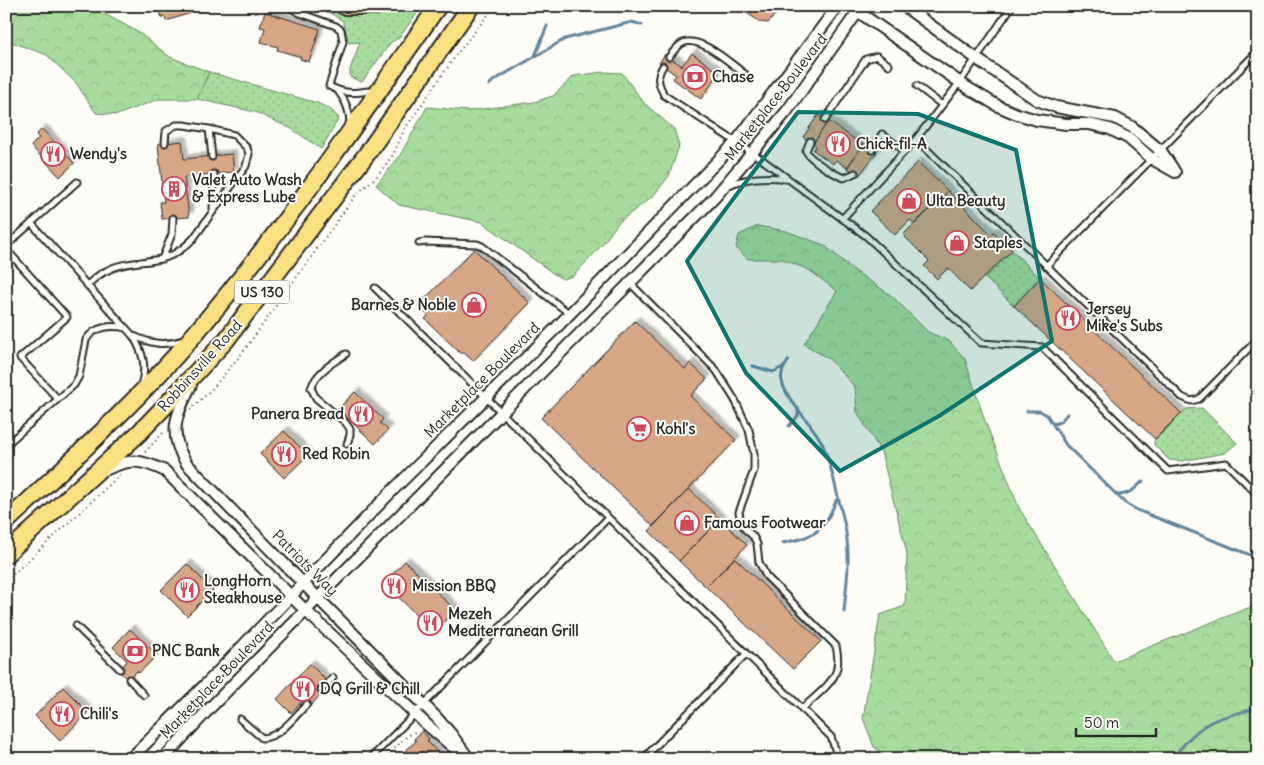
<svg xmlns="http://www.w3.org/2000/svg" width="1264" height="765" viewBox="0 0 1264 765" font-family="Delius,sans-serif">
  <defs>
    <pattern id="grass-dots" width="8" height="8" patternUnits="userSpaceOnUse" patternTransform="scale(1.25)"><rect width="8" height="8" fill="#a7dc9e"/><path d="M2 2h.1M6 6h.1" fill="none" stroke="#90bd88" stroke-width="1.8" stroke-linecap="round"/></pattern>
    <pattern id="forest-crowns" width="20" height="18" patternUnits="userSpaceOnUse" patternTransform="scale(1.25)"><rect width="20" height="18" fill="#a7dc9e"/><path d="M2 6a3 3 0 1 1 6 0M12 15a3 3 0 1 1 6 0" fill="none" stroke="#90bd88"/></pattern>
    <filter id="shadow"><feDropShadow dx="4.5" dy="-4.5" stdDeviation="1" flood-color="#0004"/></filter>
  </defs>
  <rect width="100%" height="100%" fill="#fdfcf7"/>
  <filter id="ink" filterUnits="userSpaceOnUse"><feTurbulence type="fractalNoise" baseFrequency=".02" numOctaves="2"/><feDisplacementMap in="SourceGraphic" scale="10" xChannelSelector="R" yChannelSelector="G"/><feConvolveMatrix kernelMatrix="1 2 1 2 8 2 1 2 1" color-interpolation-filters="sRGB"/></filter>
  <g filter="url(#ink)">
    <path fill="url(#grass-dots)" stroke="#698464" d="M402 6H422L399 38 391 42 362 82 350 77V70L360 42 349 43 343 21 322 8C353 15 371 12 402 6Z
      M209 72 317 103 330 109 339 118 321 149 292 129 255 112 197 99Z
      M1012 250 1040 278 1014 306 984 277Z
      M1202 408 1237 443 1225 453 1182 461 1169 460 1154 445V441L1186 409Z"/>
    <path fill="url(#forest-crowns)" stroke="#698464" d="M6 6H90L138 32 170 57 209 72 197 99H159L117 115 96 113 76 83 47 55 11 42H6Z
      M603 72 622 73 644 103 674 129 679 146 669 176 654 195 618 223 601 246 573 276 563 279 554 274 482 222 399 205 376 185 399 157 427 107 468 111 534 102 553 96 574 76Z
      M758 226 786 231 824 245 855 271 892 296 928 332 949 341 965 359 985 421 1019 508 1114 661 1258 604V759H890L874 747 863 718 880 615 905 606 907 553 881 452 857 412 855 387 829 359 804 344 837 291 809 270 782 259H748L736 248 739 235Z"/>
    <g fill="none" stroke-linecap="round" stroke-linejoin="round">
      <path stroke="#65859d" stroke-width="3" d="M535 56 547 26
        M489 85 493 81 565 39 632 22 642 25
        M789 360C784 367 780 373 782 381 785 399 812 423 821 441 828 455 831 469 835 484 839 503 845 521 847 540 850 564 846 588 844 612
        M753 366 773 372 783 367
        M1027 411H1040L1047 415 1066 445 1125 503 1137 510 1258 558
        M1053 424 1060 422 1067 414
        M789 426 798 416V408
        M1117 495C1129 495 1135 489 1143 481
        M782 543C817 537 823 531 837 499
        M1173 759C1183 744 1197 729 1213 721 1226 715 1243 712 1258 708"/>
    </g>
    <path fill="#d5a787" stroke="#2b2b2b" filter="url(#shadow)" d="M158 6H192L193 9 190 10 191 13 166 21 165 17 162 18Z
      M737 6H773L777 12 768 23 760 22Z
      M265 12 320 29 309 62 300 59 301 57 277 50 278 47 261 42 265 28 260 27Z
      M692 53 719 73 701 99 673 79 676 75 659 63 665 54 682 66Z
      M818 115 828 121 813 144 803 137Z
      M828 121 863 145 847 168 836 160 833 164 813 150 816 146 813 144Z
      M42 129 74 163 60 177 31 146 39 138 36 135Z
      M182 141 184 159 232 154 234 172 184 177 189 217 162 219 160 202H164L158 144Z
      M864 143 877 152 859 176 847 168Z
      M918 162 948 191 915 224 910 220 895 235 870 211Z
      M948 191 991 234 994 232 1012 250 970 291 948 268 937 279 924 266 929 261 903 235Z
      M474 249 530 303 473 361 463 352 461 354 425 319 428 316 418 306Z
      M1040 278 1181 413 1155 439 1014 306Z
      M635 321 685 369 690 363 707 379 690 396 736 440 653 526 541 418Z
      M355 392 383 419 380 423 388 430 375 444 338 409Z
      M284 431 308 455 284 478 260 454Z
      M689 489 720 519 679 561 649 531Z
      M720 519 747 545 706 587 679 561Z
      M735 558 821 641 793 669 706 587Z
      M405 561 455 610 434 632 384 583Z
      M187 564 213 590 187 616 161 590Z
      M130 629 157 655 139 673 137 671 128 680 119 671 127 661 113 647Z
      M310 664 325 679 317 687 323 692 310 706 303 700 291 713 277 699Z
      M63 687 88 712 60 741 35 716Z
      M422 731 429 739 427 741 444 759H397L416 741 414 739Z"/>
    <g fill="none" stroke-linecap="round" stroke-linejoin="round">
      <defs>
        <path id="service" d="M288 6 300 13 336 26 341 30 343 42 329 86C345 95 358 93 375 90
          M669 57C673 52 678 45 683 43 700 35 731 64 745 74
          M663 66C656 77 658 83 664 95L753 153 866 236 981 343 1042 347 1168 471 1226 463 1258 495
          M917 86 942 105
          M338 91C346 101 350 111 350 124
          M825 120 866 59 877 56 889 65
          M209 129 212 157
          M916 139 1182 397 1191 401 1199 399 1258 339
          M810 141 806 151C810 160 834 174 844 178L855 173
          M872 150 882 134 905 151
          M727 186C746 177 765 176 787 179
          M213 210 214 174
          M842 219 916 139 960 82 1012 6
          M31 223 133 336C143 352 147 367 141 385
          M419 243 425 242 477 244 482 246 570 314
          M6 246 77 182
          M6 249 67 317 20 358 57 398
          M162 259 172 234 173 218
          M1046 266 1258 51
          M630 283 716 370 735 400 749 430 754 454V470L739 512 741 523 746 530 753 536 757 544 759 562 766 576 836 646C844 680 824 687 802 709
          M87 285C93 280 99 274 106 271 122 262 142 263 160 259 173 257 184 248 193 239L246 166 249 154 247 148 234 135 209 129 184 125H176L166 131 165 143
          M375 288 831 737 835 749 836 759
          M134 336C151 344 165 346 183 340
          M346 354C332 363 317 372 311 388L316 398 345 422 350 429V435L347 444
          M6 445 74 385 79 376 86 340C94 326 112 325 126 328
          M76 626 120 669
          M129 679 144 695
          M321 690 333 678
          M240 719 262 738C281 737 295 716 307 704
          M370 759 608 518
          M643 759 746 654"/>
        <path id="minor" d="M850 6 968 88 998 106 1017 114 1037 120 1066 124H1089L1110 129 1128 138 1152 159 1175 172
          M904 6 984 64 1037 100 1056 107 1115 118 1132 127 1161 151 1173 169
          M191 385C176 415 167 434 187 464L294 574 435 716 451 734 469 759
          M105 470C130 458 140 459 165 471L306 611 426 724 461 754
          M130 759 209 681 393 490 555 329 736 142 838 6
          M163 759 207 711 318 598 715 197 787 111 862 6"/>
        <path id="trunk" d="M344 6H378
          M6 522C70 462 136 403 193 336 282 232 360 118 438 6
          M6 554 138 434 166 405 226 340 366 155 471 6"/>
      </defs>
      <use href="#service" stroke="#2b2b2b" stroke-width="9"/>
      <use href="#minor" stroke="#2b2b2b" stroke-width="14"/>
      <use href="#trunk" stroke="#2b2b2b" stroke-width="20"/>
      <path stroke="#2b2b2b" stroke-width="2" stroke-dasharray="1 4" stroke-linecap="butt" d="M190 410 213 388 243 352 355 196 377 176 393 155 404 130 457 54 487 16 490 6
        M145 452 164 432
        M6 581 120 475
        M384 759 407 736 415 732V729"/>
      <use href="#service" stroke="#fdfcf7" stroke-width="5"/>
      <use href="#minor" stroke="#fdfcf7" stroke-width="10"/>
      <use href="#trunk" stroke="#f9e181" stroke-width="16"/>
    </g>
  </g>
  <path fill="#0f766e" fill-opacity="0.2" stroke="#0f766e" stroke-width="4" stroke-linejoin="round" d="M798 112 918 114 1016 150 1052 341 939 416 840 471 746 373 687 261Z"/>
  <defs>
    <symbol id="bank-ring" viewBox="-11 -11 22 22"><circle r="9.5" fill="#fdfcf7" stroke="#d1495b" stroke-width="1.5"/><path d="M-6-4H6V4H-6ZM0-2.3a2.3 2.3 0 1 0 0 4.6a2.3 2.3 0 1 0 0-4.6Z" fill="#d1495b"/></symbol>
    <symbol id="restaurant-ring" viewBox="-11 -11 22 22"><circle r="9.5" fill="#fdfcf7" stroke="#d1495b" stroke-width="1.5"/><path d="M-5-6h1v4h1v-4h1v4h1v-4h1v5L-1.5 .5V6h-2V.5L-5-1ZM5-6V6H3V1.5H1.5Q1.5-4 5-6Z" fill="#d1495b"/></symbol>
    <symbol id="building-ring" viewBox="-11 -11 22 22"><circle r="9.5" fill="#fdfcf7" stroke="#d1495b" stroke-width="1.5"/><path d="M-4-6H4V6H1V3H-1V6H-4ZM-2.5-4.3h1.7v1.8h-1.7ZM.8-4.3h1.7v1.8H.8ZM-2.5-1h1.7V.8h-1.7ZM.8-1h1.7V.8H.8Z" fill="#d1495b"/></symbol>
    <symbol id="shop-ring" viewBox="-11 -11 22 22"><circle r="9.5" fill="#fdfcf7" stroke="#d1495b" stroke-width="1.5"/><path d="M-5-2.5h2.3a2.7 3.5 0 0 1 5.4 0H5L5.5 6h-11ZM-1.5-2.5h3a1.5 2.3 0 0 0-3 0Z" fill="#d1495b"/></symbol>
    <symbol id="supermarket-ring" viewBox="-11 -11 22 22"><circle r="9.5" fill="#fdfcf7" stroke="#d1495b" stroke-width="1.5"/><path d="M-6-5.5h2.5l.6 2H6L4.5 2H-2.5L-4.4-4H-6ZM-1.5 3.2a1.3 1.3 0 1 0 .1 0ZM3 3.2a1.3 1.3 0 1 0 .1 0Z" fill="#d1495b"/></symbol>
  </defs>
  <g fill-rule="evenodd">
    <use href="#bank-ring" x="681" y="63" width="28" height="28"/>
    <use href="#restaurant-ring" x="824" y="130" width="28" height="28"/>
    <use href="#restaurant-ring" x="39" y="140" width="28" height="28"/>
    <use href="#building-ring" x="160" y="175" width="28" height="28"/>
    <use href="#shop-ring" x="895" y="187" width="28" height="28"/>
    <use href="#shop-ring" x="943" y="229" width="28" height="28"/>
    <use href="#shop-ring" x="460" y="291" width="28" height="28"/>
    <use href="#restaurant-ring" x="1054" y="304" width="28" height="28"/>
    <use href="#restaurant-ring" x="347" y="400" width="28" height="28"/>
    <use href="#supermarket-ring" x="625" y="415" width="28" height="28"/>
    <use href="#restaurant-ring" x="270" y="440" width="28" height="28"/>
    <use href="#shop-ring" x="673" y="509" width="28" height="28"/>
    <use href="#restaurant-ring" x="380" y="572" width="28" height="28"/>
    <use href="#restaurant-ring" x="173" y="576" width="28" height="28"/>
    <use href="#restaurant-ring" x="416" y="609" width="28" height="28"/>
    <use href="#bank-ring" x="121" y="637" width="28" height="28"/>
    <use href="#restaurant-ring" x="289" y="675" width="28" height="28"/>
    <use href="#restaurant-ring" x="48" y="700" width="28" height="28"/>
  </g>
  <g text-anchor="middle" stroke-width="4" stroke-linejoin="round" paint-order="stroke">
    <rect fill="#fdfcf7" stroke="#6a6a68" stroke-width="1" x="234.5" y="280.5" width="55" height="23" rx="4"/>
    <g font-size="14" font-weight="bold" fill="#2b2b2b">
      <text x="262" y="297">US 130</text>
    </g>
    <g font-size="15" font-weight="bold" fill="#2b2b2b" stroke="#fdfcf7" text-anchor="start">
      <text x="712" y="82">Chase</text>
      <text x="856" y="149">Chick-fil-A</text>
      <text x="70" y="159">Wendy's</text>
      <text x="192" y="185">Valet Auto Wash<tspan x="192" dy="17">&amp; Express Lube</tspan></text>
      <text x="926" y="206">Ulta Beauty</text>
      <text x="974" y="248">Staples</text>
      <text x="456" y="310" text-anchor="end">Barnes &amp; Noble</text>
      <text x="1086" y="314">Jersey<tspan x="1086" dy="17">Mike's Subs</tspan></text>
      <text x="344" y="419" text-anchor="end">Panera Bread</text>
      <text x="656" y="434">Kohl's</text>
      <text x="302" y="459">Red Robin</text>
      <text x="704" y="528">Famous Footwear</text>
      <text x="204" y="586">LongHorn<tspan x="204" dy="17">Steakhouse</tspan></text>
      <text x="412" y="591">Mission BBQ</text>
      <text x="448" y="619">Mezeh<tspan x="448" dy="17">Mediterranean Grill</tspan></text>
      <text x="152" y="656">PNC Bank</text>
      <text x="320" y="694">DQ Grill &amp; Chill</text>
      <text x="80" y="719">Chili's</text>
    </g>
    <g font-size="15" fill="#2b2b2b" stroke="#fdfcf7">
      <text transform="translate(776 97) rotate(-52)" y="5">Marketplace Boulevard</text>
      <text transform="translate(200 366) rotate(-48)" y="5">Robbinsville Road</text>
      <text transform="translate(482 380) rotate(-45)" y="5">Marketplace Boulevard</text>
      <text transform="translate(305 563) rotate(45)" y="5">Patriots Way</text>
      <text transform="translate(217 680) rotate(-46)" y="5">Marketplace Boulevard</text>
    </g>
  </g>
  <rect width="1264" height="765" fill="none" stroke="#fdfcf7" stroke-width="25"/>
  <rect x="12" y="12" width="1239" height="740" fill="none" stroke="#2b2b2b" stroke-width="2" filter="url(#ink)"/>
  <path d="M1076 728v8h80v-8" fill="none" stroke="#2b2b2b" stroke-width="2.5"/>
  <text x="1084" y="728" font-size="15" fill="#2b2b2b" stroke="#fdfcf7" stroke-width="4" paint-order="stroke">50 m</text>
</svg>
